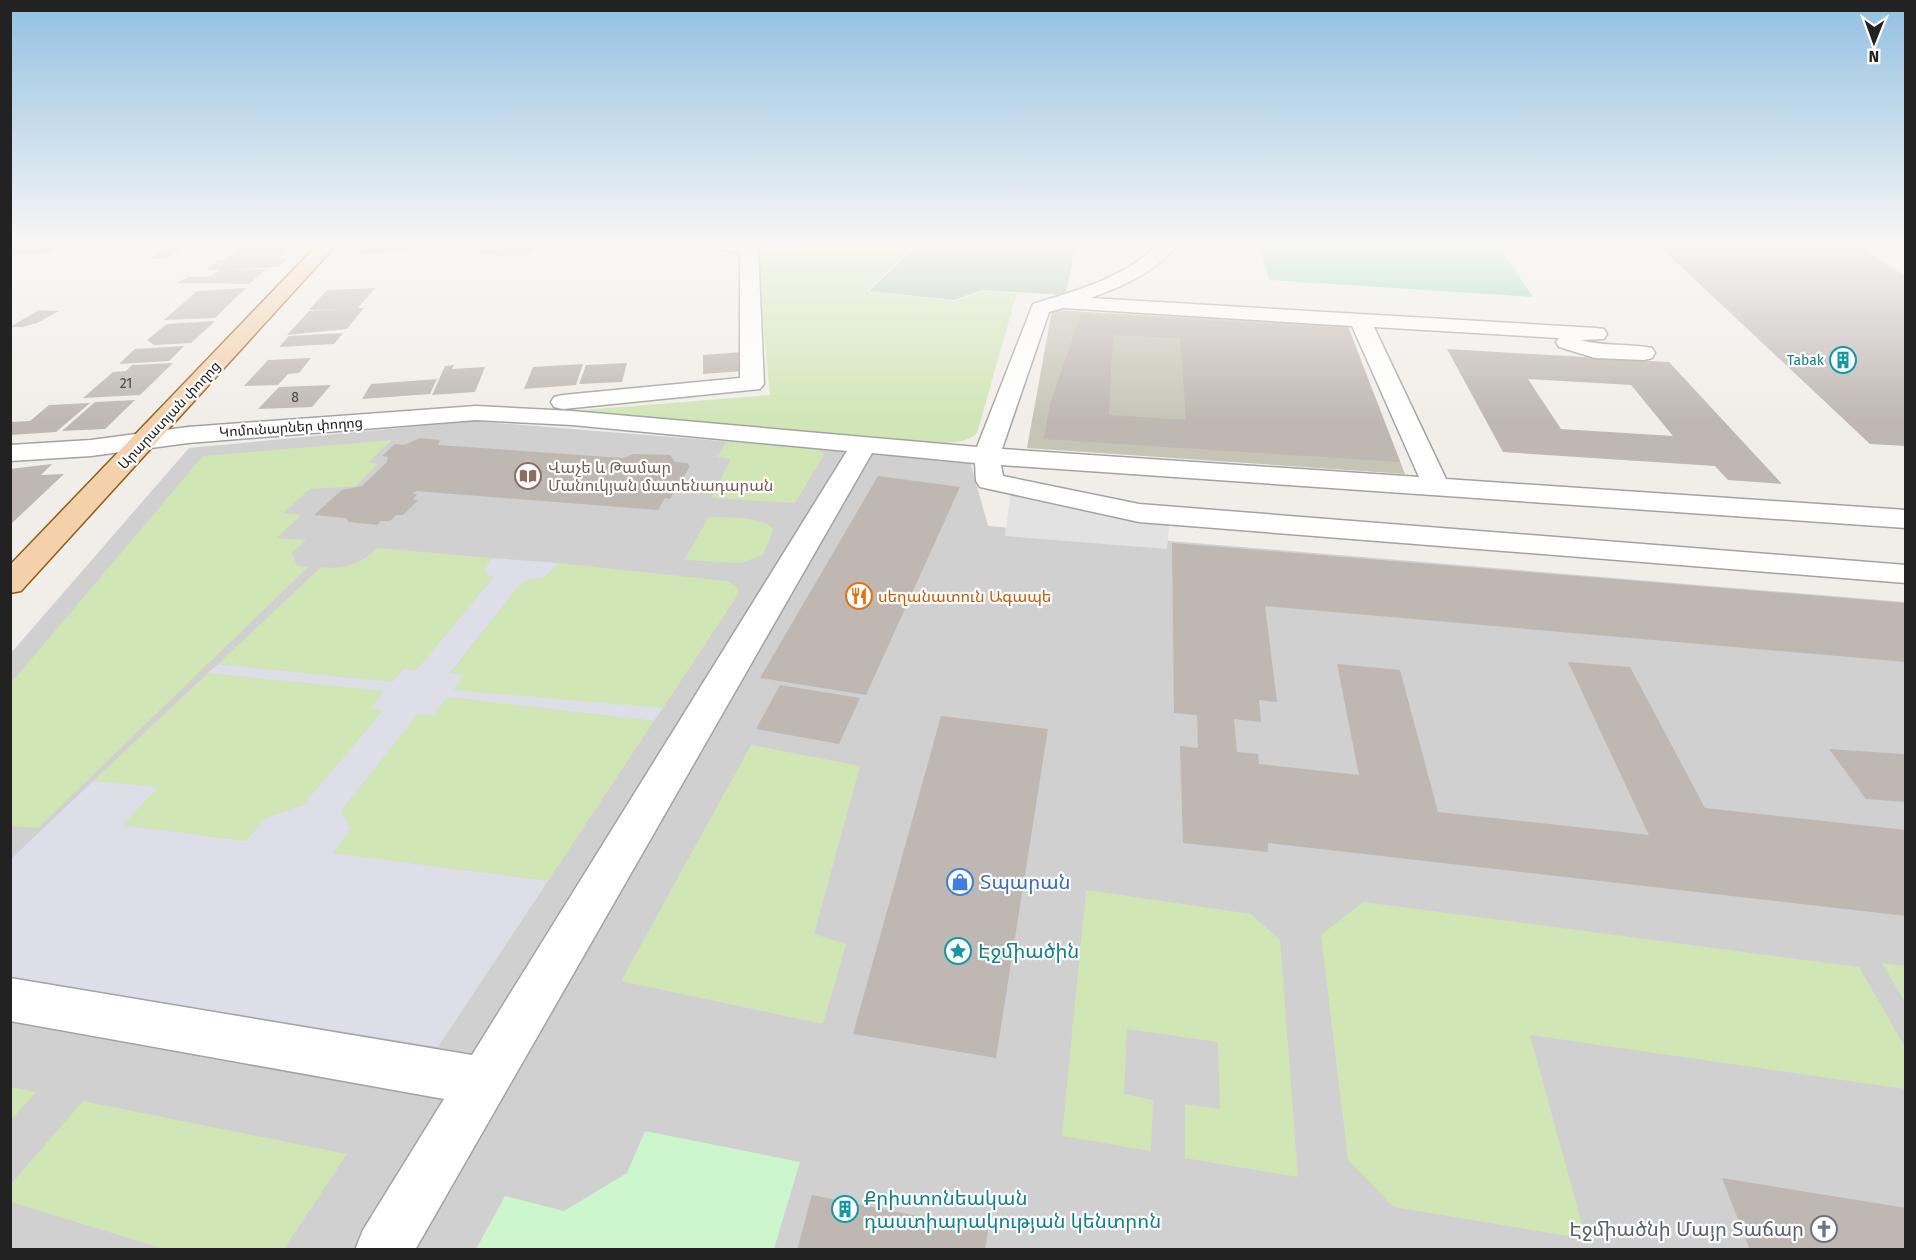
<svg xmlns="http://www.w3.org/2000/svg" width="1916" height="1260" viewBox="0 0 1916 1260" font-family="'Fira Sans','Noto Sans Armenian',sans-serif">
  <rect width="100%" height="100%" fill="#f1eee9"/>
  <path fill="#d0d0d0" d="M473 421 970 461 988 526 1905 602V1249L11 1250V653L189 448Z"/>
  <path fill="#c5c4b5" d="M1052 310 1348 326 1405 474 1027 448Z"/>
  <path fill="#d0e6b5" d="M866 244H916L867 291 955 301 983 291 1017 293 977 433C968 442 957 442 945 443L571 411 770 395 756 249Z
    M392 440 368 462 378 464 356 486 310 489 283 513 301 515 277 538 306 540 292 553 297 566 308 567 38 828 11 826V683L203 456Z
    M726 442 819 449 824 455 795 503 711 498 731 459 717 457Z
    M709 517C731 518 757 515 774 529L763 555 741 563 684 560Z
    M377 548 492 558 483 571 493 578 416 670 403 669 392 682 218 664 321 567C343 570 362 564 377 548Z
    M558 563 727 581 736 586 739 593 663 708 452 691 450 674 522 582 545 577Z
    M208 673 385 691 371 709 383 710 303 805 265 818 246 841 123 825 157 787 93 781Z
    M447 697 654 721 548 881 332 853 351 828 341 811 418 713 434 715Z
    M751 745 860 766 814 934 846 944 823 1024 621 981Z
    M1086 890 1251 914 1280 940 1298 1177 1185 1158V1104L1220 1109 1218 1042 1127 1029 1124 1094 1153 1100 1151 1151 1062 1136Z
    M1363 902 1859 967 1905 1047V1089L1530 1035 1586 1239 1394 1207 1348 1160 1321 935Z
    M1882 963 1905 966V1002Z
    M11 1087 36 1092 11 1120 10 1087Z
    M83 1101 347 1154 284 1249H164L11 1202V1184Z"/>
  <path fill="#acc8af" d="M919 244H1077L1065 295 982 290 954 300 869 291Z"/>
  <path fill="#ccf6cc" d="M645 1131 800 1162 774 1249H476L505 1196 564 1211 627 1173Z"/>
  <path fill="#8fd8b7" d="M1258 244H1497L1533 297 1270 280Z"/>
  <path fill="#e2e2e2" d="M1011 491 1170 519 1167 549 1005 536Z"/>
  <path fill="#dddee7" d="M492 558 558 563 545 577 522 582 450 673 464 675 453 690 663 708 654 721 447 697 434 715 418 714 341 811 351 828 333 853 548 881 438 1047 11 978V859L93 781 158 787 123 825 246 841 265 818 303 805 383 710 370 709 384 691 208 673 218 664 392 682 403 669 416 670 493 578 483 571Z"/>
  <path fill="#beb7b2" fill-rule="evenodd" d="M22 244H63L49 253 10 255V251Z
    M171 244H189L167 259H148Z
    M245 244H294L278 258H289L278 267 222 270 266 269 249 284 177 283 188 277H210L219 270H206L219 260H226Z
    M367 244H409L404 252 359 254Z
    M491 244H542L524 257 476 254Z
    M1657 244H1856L1906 277V446L1870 444Z
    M246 288 215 318 164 320 197 291Z
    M375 288 358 308H364L347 329 287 335 309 311 344 309 309 310 327 290Z
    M39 310 59 311 37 323 22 327H10Z
    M1081 314 1348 328 1400 462 1044 439 1050 404ZM1113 335 1180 338 1186 420 1109 415Z
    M215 321 191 343 154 345 147 340 167 324Z
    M343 333 334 344 279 347 289 336Z
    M184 346 169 361 119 364 135 349Z
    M1447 349 1669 362 1782 484 1728 480 1715 466 1503 452ZM1528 379 1631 385 1673 436 1561 429Z
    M743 352 744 371 703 374V355Z
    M311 358 299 373 288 374 278 385 244 386 268 360Z
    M173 363 140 395 83 398 113 372 126 371 132 365Z
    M627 363 622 382 579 384 586 365Z
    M583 364 576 385 524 389 533 367Z
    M454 365 452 369 485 367 475 392 432 395 445 366Z
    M437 379 430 394 362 399 371 384Z
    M331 385 312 407 258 409 279 387Z
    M135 400 105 429 62 431 95 402Z
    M90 403 56 432 10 435V422L30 421 49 405Z
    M420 438 440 440 438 445 623 458 634 454 670 455 675 462 687 463 690 466 670 499 665 498 658 510 416 491 412 494H417L413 500H418L403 515H396L390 521H381L377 525 349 522 346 518 314 515 342 490 362 486 387 462 388 457 382 456 395 444 404 445Z
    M52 464 41 475 64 474 10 525V469Z
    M878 476 960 487 866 695 760 678Z
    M1172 543 1906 603V662L1265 606 1277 702 1259 700 1261 722 1234 719 1237 752 1258 754 1259 764 1359 775 1337 664 1400 670 1438 812 1649 835 1568 662 1630 667 1705 808 1906 830V916L1268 843V852L1183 843 1180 746 1198 748 1197 715 1174 713Z
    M780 685 860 698 839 744 756 729Z
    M941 716 1048 729 996 1058 853 1034Z
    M1829 749 1903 754 1906 757V802L1866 799Z
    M1722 1178 1906 1208V1250H1750Z
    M812 1195 988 1230 985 1250H797Z"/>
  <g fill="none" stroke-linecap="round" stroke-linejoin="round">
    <defs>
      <path id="minor" d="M710 244H752L758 249 764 384 760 389 563 409 554 407 551 402 554 397 563 395 740 378V253L713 248Z
        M1158 244H1177C1157 272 1121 287 1090 298L1596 328 1604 329 1607 334 1604 339 1581 340C1605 347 1628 343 1652 348L1655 353 1652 358 1644 360 1595 358 1559 347 1556 342 1559 338 1374 327 1446 479 1906 510V528L1001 465 1003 476 1139 504 1906 565V583L1139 522 980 487 976 481 975 463 872 453 415 1250H355L363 1230 444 1099 10 1021V978L472 1055 847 451 572 425 476 420 188 443 91 456 10 461V445L91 440 188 427 476 406 572 411 977 447 1033 304C1075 291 1127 277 1158 244ZM1063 308 1352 326 1419 477 1002 449 1049 312Z"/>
      <path id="major" d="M318 244H337L21 591 10 593V565Z"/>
    </defs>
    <use href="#minor" stroke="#a3a3a3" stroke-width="3"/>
    <use href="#major" stroke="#915d0e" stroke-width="3"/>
    <use href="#minor" fill="#fff" fill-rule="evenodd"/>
    <use href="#major" fill="#f4d0ab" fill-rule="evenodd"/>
  </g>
  <linearGradient id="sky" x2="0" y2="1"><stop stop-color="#91c0e2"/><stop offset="0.58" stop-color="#f9f7f5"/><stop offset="1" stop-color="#f9f7f5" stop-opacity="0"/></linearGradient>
  <rect width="1916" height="421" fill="url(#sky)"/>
  <defs>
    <symbol id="building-ring" viewBox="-11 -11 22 22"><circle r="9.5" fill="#fff" stroke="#0f9aa8" stroke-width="1.5"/><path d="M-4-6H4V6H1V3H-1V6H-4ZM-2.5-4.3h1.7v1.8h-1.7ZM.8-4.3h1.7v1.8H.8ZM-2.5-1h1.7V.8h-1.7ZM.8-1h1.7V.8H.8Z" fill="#0f9aa8"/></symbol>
    <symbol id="library-ring" viewBox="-11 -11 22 22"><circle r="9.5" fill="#fff" stroke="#8d6e63" stroke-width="1.5"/><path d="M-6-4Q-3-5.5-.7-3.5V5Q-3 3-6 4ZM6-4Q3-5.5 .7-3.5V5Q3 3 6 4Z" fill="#8d6e63"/></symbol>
    <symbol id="restaurant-ring" viewBox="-11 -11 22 22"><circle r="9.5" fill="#fff" stroke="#e8710a" stroke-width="1.5"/><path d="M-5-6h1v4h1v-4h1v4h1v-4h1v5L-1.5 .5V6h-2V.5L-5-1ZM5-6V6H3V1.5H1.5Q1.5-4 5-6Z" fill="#e8710a"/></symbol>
    <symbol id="shop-ring" viewBox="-11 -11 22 22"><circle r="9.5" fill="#fff" stroke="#3f7fe0" stroke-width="1.5"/><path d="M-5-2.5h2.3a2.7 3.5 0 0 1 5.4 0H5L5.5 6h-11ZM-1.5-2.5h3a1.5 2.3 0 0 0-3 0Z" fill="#3f7fe0"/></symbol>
    <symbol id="sight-ring" viewBox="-11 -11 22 22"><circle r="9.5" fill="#fff" stroke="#0f9aa8" stroke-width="1.5"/><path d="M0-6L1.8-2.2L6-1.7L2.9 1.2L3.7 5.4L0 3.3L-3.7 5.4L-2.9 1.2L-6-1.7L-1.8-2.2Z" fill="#0f9aa8"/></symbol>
    <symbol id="church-ring" viewBox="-11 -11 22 22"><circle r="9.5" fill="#fff" stroke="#6b7280" stroke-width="1.5"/><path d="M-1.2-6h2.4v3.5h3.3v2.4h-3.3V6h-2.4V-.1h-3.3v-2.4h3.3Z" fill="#6b7280"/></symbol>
  </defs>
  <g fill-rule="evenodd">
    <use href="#building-ring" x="1828" y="345" width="30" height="30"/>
    <use href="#library-ring" x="513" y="461" width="30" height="30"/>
    <use href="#restaurant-ring" x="844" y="581" width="30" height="30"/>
    <use href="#shop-ring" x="945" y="867" width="30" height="30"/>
    <use href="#sight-ring" x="943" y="936" width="30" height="30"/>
    <use href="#building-ring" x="830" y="1194" width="30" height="30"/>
    <use href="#church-ring" x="1809" y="1214" width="30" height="30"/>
  </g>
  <g text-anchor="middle" stroke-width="4.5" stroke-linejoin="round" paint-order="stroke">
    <g font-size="14" fill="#0d838f" stroke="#fff" text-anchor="end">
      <text x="1824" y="365">Tabak</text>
    </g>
    <g font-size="14" fill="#494746">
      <text x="126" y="388">21</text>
      <text x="295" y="402">8</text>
    </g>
    <g font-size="14" fill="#222" stroke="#fff">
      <text transform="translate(169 415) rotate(-47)" y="5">Արարատյան փողոց</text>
      <text transform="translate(291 427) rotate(-4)" y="5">Կոմունարներ փողոց</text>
    </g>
    <g font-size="16" fill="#785e54" stroke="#fff" text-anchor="start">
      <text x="548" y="473">Վաչե և Թամար<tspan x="548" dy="18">Մանուկյան մատենադարան</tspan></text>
    </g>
    <g font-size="16" fill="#c56008" stroke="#fff" text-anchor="start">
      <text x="878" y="602">սեղանատուն Ագապե</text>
    </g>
    <g font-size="20" fill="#366cbe" stroke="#fff" text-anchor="start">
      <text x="980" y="889">Տպարան</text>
    </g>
    <g font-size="20" fill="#0d838f" stroke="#fff" text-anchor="start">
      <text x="978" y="958">Էջմիածին</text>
      <text x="864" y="1205">Քրիստոնեական<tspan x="864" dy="23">դաստիարակության կենտրոն</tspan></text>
    </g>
    <g font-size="20" fill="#5b616d" stroke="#fff" text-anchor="end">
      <text x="1804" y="1236">Էջմիածնի Մայր Տաճար</text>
    </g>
  </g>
  <rect width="1916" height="1260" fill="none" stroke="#222222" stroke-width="24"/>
  <g transform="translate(1874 42) rotate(181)" stroke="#ffffff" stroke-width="4.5" paint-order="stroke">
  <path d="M0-4.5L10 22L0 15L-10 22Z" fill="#222222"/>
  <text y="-9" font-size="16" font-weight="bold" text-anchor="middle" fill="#222222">N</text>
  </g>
</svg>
